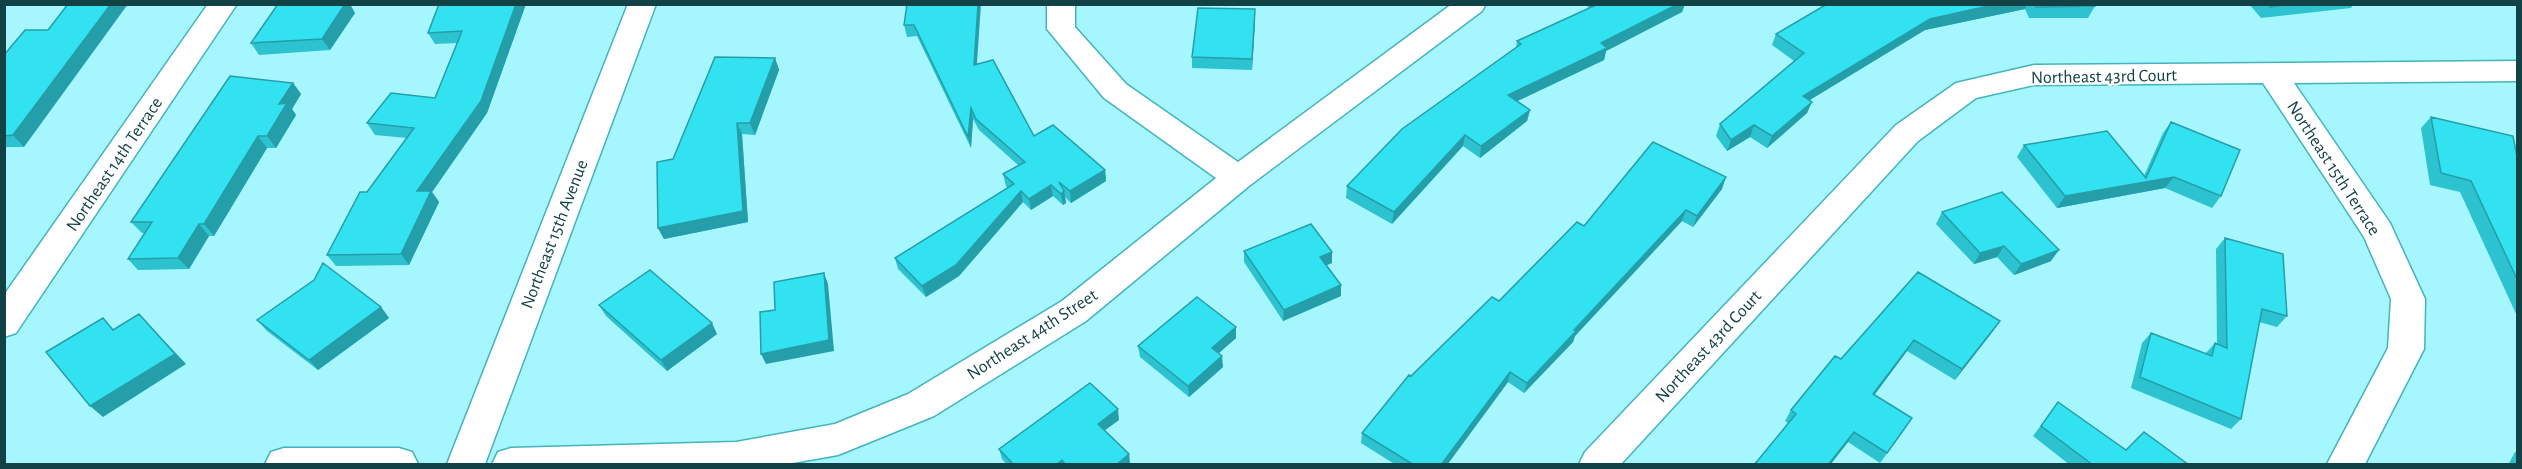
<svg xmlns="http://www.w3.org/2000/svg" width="2522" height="469" viewBox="0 0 2522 469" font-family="'Alegreya Sans',sans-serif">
  <rect width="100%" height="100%" fill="#a5f6fe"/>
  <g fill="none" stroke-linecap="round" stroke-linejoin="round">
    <defs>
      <path id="street" d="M208 4H237L16 333 4 337V295Z
        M628 4H656L485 464H447Z
        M1047 4H1075V27L1126 84 1238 162 1452 4H1486L1482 11 1249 186 1086 321 934 416 838 455 787 464H492L498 452 511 448 736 442 835 424 908 394 1062 301 1216 178 1104 98 1047 29Z
        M2518 61V81L2294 83 2390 223 2425 299 2424 349 2365 464H2327L2388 348 2391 299 2364 237 2263 83 2034 85 1976 98 1918 141 1621 464H1579L1585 452 1896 125 1956 83 2034 65Z
        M284 448H399L412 452 418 464H265L271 452Z"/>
    </defs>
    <use href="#street" stroke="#44b3bd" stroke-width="3"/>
    <use href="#street" fill="#fff" fill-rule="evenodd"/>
  </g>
  <path fill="#2cc2cf" d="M439 4H526L487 113 432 192 439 202 409 265 336 266 327 255 367 192 407 138 375 135 367 123 435 98 458 43 435 44 428 33Z
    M907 4 977 64 1034 136 1105 170 1106 181 1071 203 1065 197 1066 203 1063 205 1053 196 1031 210 1023 202 959 276 926 297 898 269 895 258 1008 188 1006 186 1003 174 1018 165 979 130 973 119 971 148 917 36 907 37 904 25Z
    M1585 4H1685L1682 12 1606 51 1604 60 1517 101 1530 110 1527 121 1480 158 1463 146 1392 224 1346 198 1347 186 1516 48 1517 41 1589 8Z
    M1827 4H2094L2095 6 2088 18H2029L2025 9 1925 30 1810 100 1807 113 1767 148 1750 137 1727 151 1716 136 1720 124 1794 61 1772 45 1776 34Z
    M2249 4H2354L2351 8 2261 18Z
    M355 13 330 50 259 55 251 43Z
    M1255 21 1252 70 1192 68V57Z
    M4 55 24 147H4Z
    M775 58 779 70 755 135 742 134 748 222 664 239 658 228 673 159Z
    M293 83 301 94 292 109 296 115 276 148H267L214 236H209L189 269 138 270 128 259 144 233H142L131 222Z
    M2431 117 2517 157V316L2460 192 2430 185 2421 128Z
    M2171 122 2221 196 2212 208 2165 188 2057 208 2017 157 2024 145 2144 176 2163 133Z
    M1722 189 1693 227 1682 221 1575 336 1573 342 1524 393 1508 382 1447 465H1396L1361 443 1362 433 1411 376 1499 301 1584 226Z
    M1942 212 2051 261 2014 275 1997 257 1974 264 1936 224Z
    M2225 238 2287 316 2277 327 2259 322 2241 419 2231 429 2131 388 2142 343 2151 333 2205 354 2215 343 2217 344 2216 249Z
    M1244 251 1332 252V263L1327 265 1341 285V296L1283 321 1244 262Z
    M1918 272 2000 321 1993 331 1955 380 1907 351 1874 395 1905 429 1880 463 1848 442 1830 465H1754L1788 423 1785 421 1791 410 1841 359Z
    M599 305 717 334 667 371 606 316Z
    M381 307 389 318 318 370 267 331 257 320Z
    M1236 327V338L1219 353 1223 367 1189 397 1140 357 1138 346Z
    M2517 350V366L2516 351Z
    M2058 402 2126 450 2189 465H2070L2033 436Z
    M1119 420 1104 431 1129 454 1130 465H1007L1002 459 999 449Z
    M2517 451V465H2508L2515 452Z"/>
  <path fill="#249ea9" d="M111 4H128L24 147 13 135Z
    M345 4H350L355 13 330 50 322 39Z
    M516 4H526L487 113 432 192 439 202 409 265 401 254 417 191Z
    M978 4H981L976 77 974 65Z
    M1678 4H1685L1682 12 1606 51 1604 60 1505 107 1508 95 1601 43Z
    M1997 4H2027L2025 9 1925 30 1798 107 1803 96 1930 19Z
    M1255 9V21L1252 70V59Z
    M775 58 779 70 755 135 750 123Z
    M293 83 301 94 292 109 296 115 276 148 267 136 279 104Z
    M1812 102 1807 113 1767 148 1772 136Z
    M971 108 973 119 971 148 968 137Z
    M1530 110 1527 121 1480 158 1481 146Z
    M737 123 742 134 748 222 664 239 658 228Z
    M1754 125 1750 137 1727 151 1731 140Z
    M1465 135 1463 146 1392 224 1394 212Z
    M258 136 267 148 214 236 204 224Z
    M1105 170 1106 181 1071 203 1070 191Z
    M1726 177 1722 189 1693 227 1697 216Z
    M2174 177 2165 188 2057 208 2065 196Z
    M1051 185 1053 196 1031 210 1029 199Z
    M1021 191 1023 202 959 276 926 297 922 286Z
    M1064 191 1066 203 1063 205 1061 194Z
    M1686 210 1682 221 1575 336 1573 342 1524 393 1527 383 1574 330Z
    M199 224 209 236 189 269 178 258Z
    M2004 246 1997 257 1974 264 1980 253Z
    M2059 250 2051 261 2014 275 2021 264Z
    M1332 252V263L1320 268V257Z
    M824 273 828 284 834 351 766 364 761 354Z
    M1341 285V296L1283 321 1284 310Z
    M381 307 389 318 318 370 309 360Z
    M139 314 186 364 103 417 90 406Z
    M2000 321 1993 331 1955 380 1962 369Z
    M712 323 717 334 667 371 661 360Z
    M1236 327V338L1212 359V348Z
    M1914 340 1907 351 1867 405 1873 394Z
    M1222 356 1223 367 1189 397 1188 386Z
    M1510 372 1508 382 1447 465H1441Z
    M1118 409 1119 420 1099 434 1098 424Z
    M1854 432 1848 442 1830 465H1828Z
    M1129 454 1130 465H1116Z
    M1062 460 1063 465H1056Z"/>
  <path fill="#33e2f1" stroke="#249ea9" stroke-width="1.5" d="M68 4H111L13 135 4 136V55L25 30H48Z
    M278 4H345L322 39 251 43Z
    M439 4H516L481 101 417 191H431L401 254 327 255 360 192H367L414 128 367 123 391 93 435 98 462 31 428 33Z
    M907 4H978L974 65 993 60 1034 136 1053 125 1105 170 1070 191 1059 182 1064 191 1061 194 1051 185 1029 199 1021 191 956 265 922 286 895 258 1014 184 1003 174 1025 162 976 119 971 108 968 137 914 25H904Z
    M1598 4H1678L1601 43 1607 48 1508 95 1530 110 1481 146 1465 135 1394 212 1347 186 1402 129 1521 44 1517 41Z
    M1827 4H1997L1930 19 1803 96 1812 102 1772 136 1754 125 1731 140 1720 124 1804 53 1776 34Z
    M2035 4H2094L2095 6 2036 7Z
    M2267 4H2290L2270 7Z
    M1198 8 1255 9 1252 59 1192 57Z
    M715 57 775 58 750 123H737L743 211 658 228 657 162 673 159Z
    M230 76 293 83 279 104 287 103 267 136H258L204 224H199L178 258 128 259 152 222H131Z
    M2431 117 2513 136 2517 157V279L2471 181 2441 173Z
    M2171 122 2240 150 2221 196 2174 177 2065 196 2024 145 2107 131 2146 178Z
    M1653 142 1726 177 1697 216 1686 210 1574 330 1576 331 1527 383 1510 372 1441 465H1414L1362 433 1409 375 1411 376 1492 297 1499 301 1577 222 1584 226Z
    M2002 192 2059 250 2021 264 2004 246 1980 253 1942 212Z
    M1311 224 1332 252 1320 257 1341 285 1284 310 1244 251Z
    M2225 238 2283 254 2287 316 2262 309 2241 419 2140 377 2151 333 2212 356 2215 343 2227 348Z
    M323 263 381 307 309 360 257 320 314 280Z
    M650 270 712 323 661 360 599 305Z
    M1918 272 2000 321 1962 369 1914 340 1873 394 1912 418 1887 453 1854 432 1828 465H1754L1796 414 1791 410 1835 356 1841 359Z
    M824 273 829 340 761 354 760 312 775 310 774 282Z
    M1197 297 1236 327 1212 348 1222 356 1188 386 1138 346Z
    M139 314 175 354 90 406 46 352 103 318 113 330Z
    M1090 383 1118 409 1098 424 1129 454 1116 465H1066L1062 460 1056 465H1014L999 449Z
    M2058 402 2126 450 2144 432 2189 465H2093L2041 426Z"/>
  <g text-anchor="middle" stroke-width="4.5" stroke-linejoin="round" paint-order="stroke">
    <g font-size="18" fill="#134246" stroke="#fff">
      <text transform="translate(2104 76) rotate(-1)" y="6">Northeast 43rd Court</text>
      <text transform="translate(114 164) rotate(-56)" y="6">Northeast 14th Terrace</text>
      <text transform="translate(2334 168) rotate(57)" y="6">Northeast 15th Terrace</text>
      <text transform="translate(554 234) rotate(-69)" y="6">Northeast 15th Avenue</text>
      <text transform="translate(1032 334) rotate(-33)" y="6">Northeast 44th Street</text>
      <text transform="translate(1708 346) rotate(-47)" y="6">Northeast 43rd Court</text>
    </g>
  </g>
  <rect width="2522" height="469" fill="none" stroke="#134246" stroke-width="12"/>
</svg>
